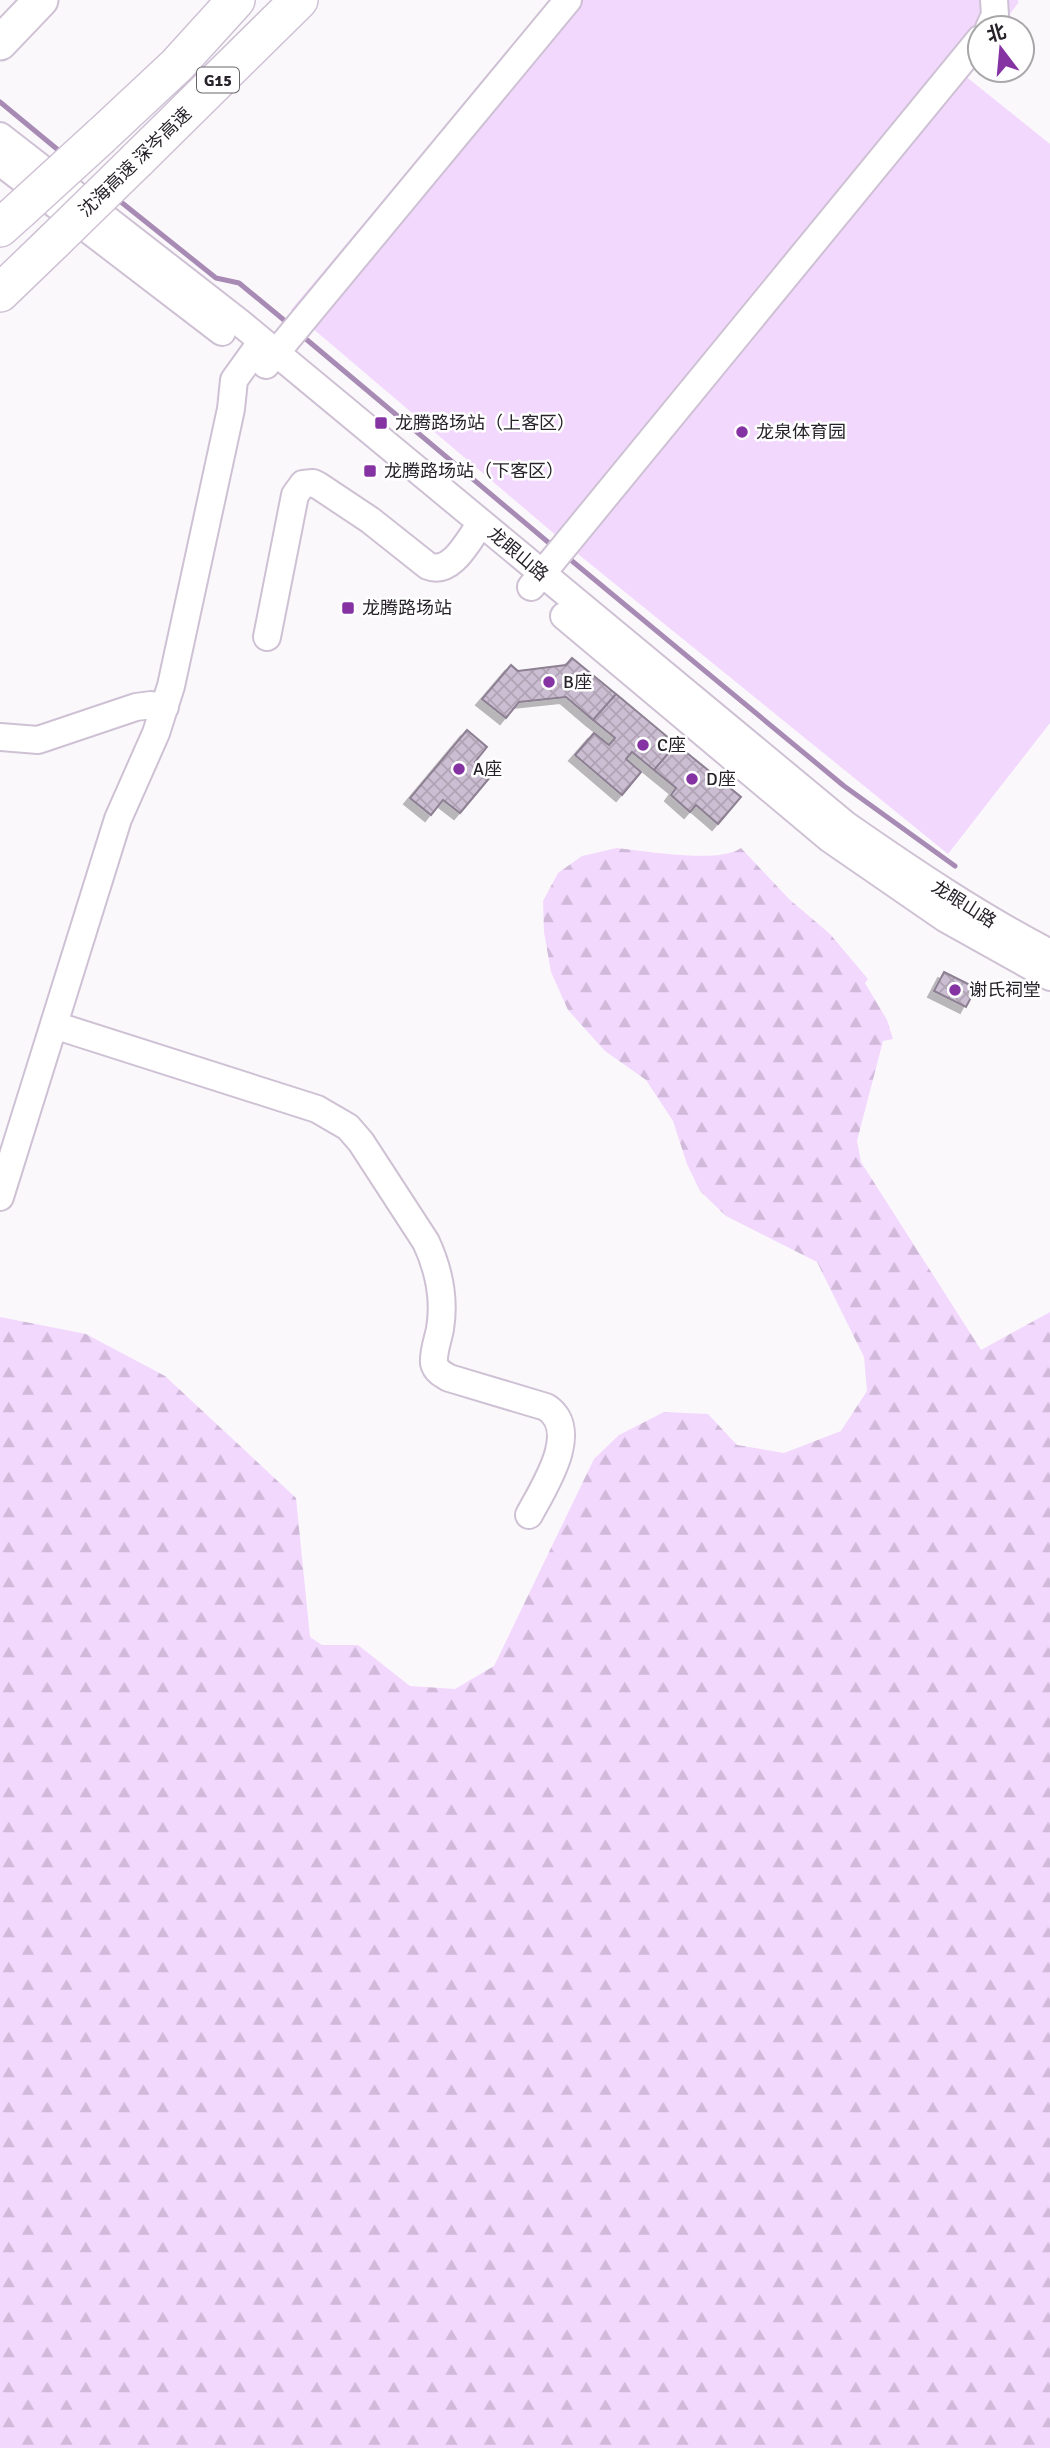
<svg xmlns="http://www.w3.org/2000/svg" width="1050" height="2448" viewBox="0 0 1050 2448" font-family="Signika,'Noto Sans SC',sans-serif">
  <defs>
    <pattern id="forest-firs" width="22" height="20" patternUnits="userSpaceOnUse" patternTransform="scale(1.75)"><rect width="22" height="20" fill="#f2d8fd"/><path d="M5 1l3.5 6h-7zM16 11l3.5 6h-7z" fill="#d0b9d9"/></pattern>
    <pattern id="building-cross-hatch" width="8" height="8" patternUnits="userSpaceOnUse" patternTransform="scale(1.75)"><rect width="8" height="8" fill="#ccbed2"/><path d="M0 0l8 8M0 8l8-8" fill="none" stroke="#afa3b4"/></pattern>
    <filter id="shadow"><feDropShadow dx="-6" dy="6" stdDeviation="0" flood-color="#0004"/></filter>
  </defs>
  <rect width="100%" height="100%" fill="#fbf8fc"/>
  <path fill="#f2d8fd" d="M551 0H1017L1019 2 964 75 1050 144V723L948 854 578 554 291 310Z"/>
  <path fill="url(#forest-firs)" d="M617 848C646 851 719 864 741 848L789 899 830 934 868 979 865 983 887 1020 893 1039 883 1041 857 1141 861 1162 981 1350 1050 1312V2448H0V1317L86 1334 165 1376 296 1498 310 1637 322 1645H358L410 1686 455 1689 494 1666 594 1459 619 1435 664 1412 708 1414 737 1445 784 1453 841 1431 867 1391 864 1357 817 1262 726 1216 700 1191 687 1164 673 1121 646 1080 605 1051 568 1010 551 972 544 932 543 901 558 873 582 856Z"/>
  <g fill="none" stroke-linecap="round" stroke-linejoin="round">
    <path stroke="#a88bb4" stroke-width="5" d="M0 102 63 154
      M116 198 216 278 239 283 290 325
      M300 334 555 548
      M566 556 844 786 955 866"/>
  </g>
  <path fill="url(#building-cross-hatch)" stroke="#8c8092" stroke-width="2" filter="url(#shadow)" d="M572 658 616 694 593 720 566 697 519 702 506 718 482 699 511 665 518 671 566 665Z
    M616 694 676 744 654 770 632 752 626 759 641 772 622 795 575 755 594 733 609 745 615 738 593 720Z
    M467 730 487 747 475 762 491 776 460 813 443 800 431 815 410 798Z
    M676 744 741 797 718 824 696 805 690 812 671 795 676 788 654 770Z
    M944 972 976 988 966 1007 934 991Z"/>
  <g fill="none" stroke-linecap="round" stroke-linejoin="round">
    <defs>
      <path id="minor" d="M989 28 995 15 994 0
        M0 136 239 322 846 825C912 871 979 916 1050 953
        M0 162 222 332
        M266 365 568 0
        M531 587 980 39
        M564 616 830 839 946 919 1050 977
        M267 637 295 495 303 484 313 483 319 486 370 520 428 566C452 576 469 539 481 523
        M0 737 38 740 136 707 151 705 165 707
        M54 1025 317 1109 348 1127 361 1142 426 1242C439 1270 445 1299 440 1329 438 1340 433 1352 434 1363 436 1371 442 1374 449 1378L546 1407C582 1430 544 1487 529 1515
        M0 1197 118 819 156 733 171 686 231 409 234 380 262 341"/>
      <path id="major" d="M0 43 41 0"/>
      <path id="highway" d="M101 136 177 65 236 0
        M137 160 299 0
        M0 228 20 210
        M0 293 55 240"/>
    </defs>
    <use href="#minor" stroke="#cec1d4" stroke-width="30"/>
    <use href="#major" stroke="#cec1d4" stroke-width="37"/>
    <use href="#highway" stroke="#cec1d4" stroke-width="40"/>
    <use href="#minor" stroke="#fff" stroke-width="26"/>
    <use href="#major" stroke="#fff" stroke-width="33"/>
    <use href="#highway" stroke="#fff" stroke-width="37"/>
    <defs>
      <path id="highway-bridge" d="M20 210 101 136
        M55 240 137 160"/>
    </defs>
    <use href="#highway-bridge" stroke="#cec1d4" stroke-width="40" stroke-linecap="butt"/>
    <use href="#highway-bridge" stroke="#fff" stroke-width="37"/>
  </g>
  <g fill="#8533a2" stroke="#fff" stroke-width="2.5">
    <rect x="374" y="416" width="14" height="14" rx="3.5"/>
    <circle cx="742" cy="432" r="7"/>
    <rect x="363" y="464" width="14" height="14" rx="3.5"/>
    <rect x="341" y="601" width="14" height="14" rx="3.5"/>
    <circle cx="549" cy="682" r="7"/>
    <circle cx="643" cy="745" r="7"/>
    <circle cx="459" cy="769" r="7"/>
    <circle cx="692" cy="779" r="7"/>
    <circle cx="955" cy="990" r="7"/>
  </g>
  <g text-anchor="middle" stroke-width="5" stroke-linejoin="round" paint-order="stroke">
    <rect fill="#fff" stroke="#68656a" stroke-width="2" x="197" y="67.5" width="42" height="25" rx="5"/>
    <g font-size="16" font-weight="bold" fill="#28232a">
      <text x="218" y="86">G15</text>
    </g>
    <g font-size="18" fill="#28232a" stroke="#fff">
      <text transform="translate(135 162) rotate(-44)" y="6">沈海高速 深岑高速</text>
      <text transform="translate(518 554) rotate(40)" y="6">龙眼山路</text>
      <text transform="translate(964 904) rotate(32)" y="6">龙眼山路</text>
    </g>
    <g font-size="18" fill="#28232a" stroke="#fff" text-anchor="start">
      <text x="395" y="429">龙腾路场站（上客区）</text>
      <text x="756" y="438">龙泉体育园</text>
      <text x="384" y="477">龙腾路场站（下客区）</text>
      <text x="362" y="614">龙腾路场站</text>
      <text x="563" y="688">B座</text>
      <text x="657" y="751">C座</text>
      <text x="473" y="775">A座</text>
      <text x="706" y="785">D座</text>
      <text x="969" y="996">谢氏祠堂</text>
    </g>
  </g>
  <g transform="translate(1001 49) rotate(344)"><circle r="33" fill="#ffffff" stroke="#a9a7aa" stroke-width="2"/>
  <path d="M0-5L12 26L0 18L-12 26Z" fill="#8533a2"/>
  <text y="-10" font-size="19" font-weight="bold" text-anchor="middle" fill="#28232a">北</text>
  </g>
</svg>
